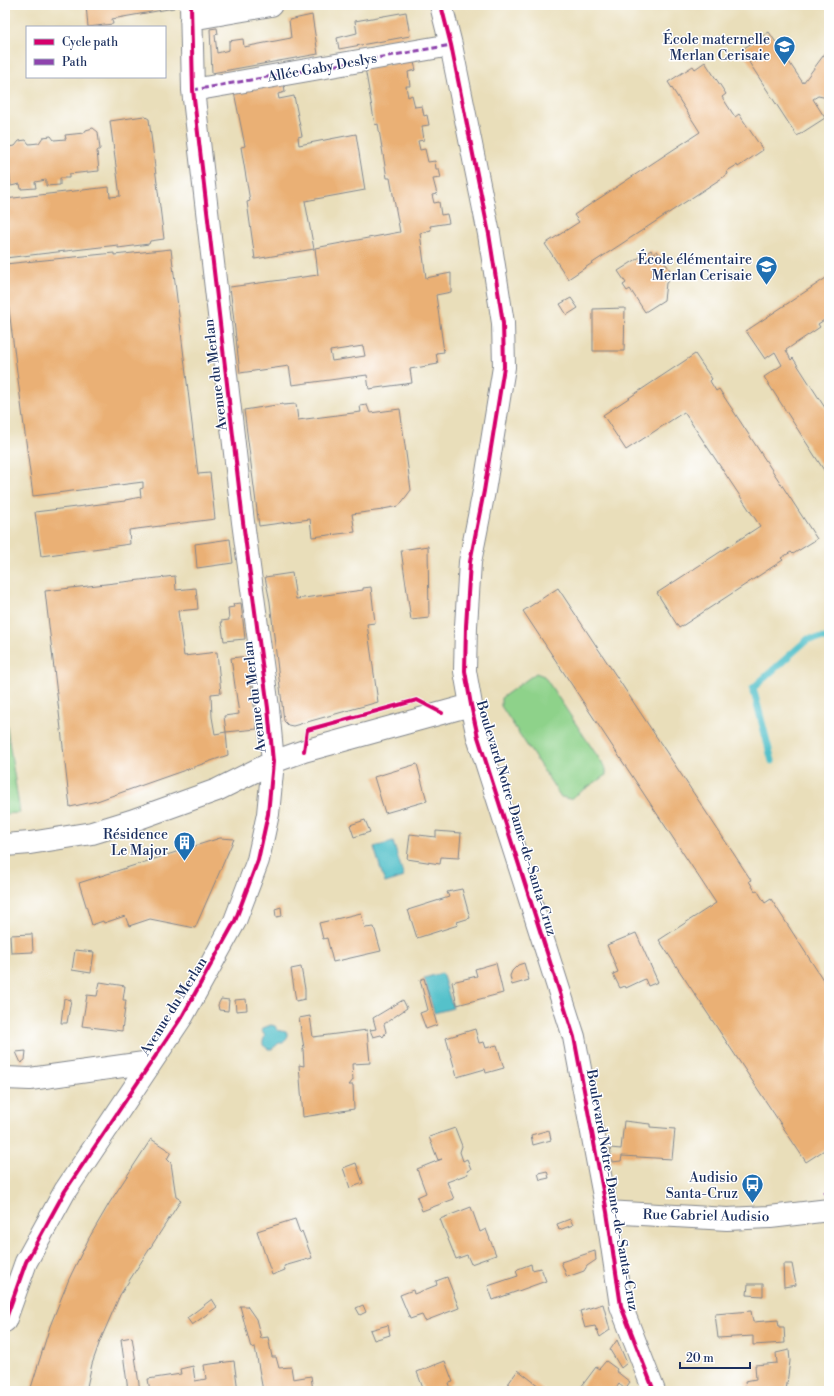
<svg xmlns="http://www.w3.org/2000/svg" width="834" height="1396" viewBox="0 0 834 1396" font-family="'Libre Bodoni',serif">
  <rect width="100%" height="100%" fill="#fff"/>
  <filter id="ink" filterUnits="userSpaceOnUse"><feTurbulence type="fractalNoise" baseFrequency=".025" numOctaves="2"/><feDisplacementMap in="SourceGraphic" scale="8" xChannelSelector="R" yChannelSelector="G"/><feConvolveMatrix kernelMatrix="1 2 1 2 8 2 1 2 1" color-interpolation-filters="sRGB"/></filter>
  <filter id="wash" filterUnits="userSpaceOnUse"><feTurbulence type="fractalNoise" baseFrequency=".012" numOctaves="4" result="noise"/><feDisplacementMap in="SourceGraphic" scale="16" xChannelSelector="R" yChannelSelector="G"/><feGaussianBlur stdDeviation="0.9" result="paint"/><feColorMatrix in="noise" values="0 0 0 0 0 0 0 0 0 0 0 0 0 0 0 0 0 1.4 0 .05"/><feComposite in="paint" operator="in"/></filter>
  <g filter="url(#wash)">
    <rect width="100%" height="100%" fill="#e9deba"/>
    <path fill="#8ed28a" stroke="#548074" d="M536 673 544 676 606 769V775L570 799 561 797 501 706V698Z
      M5 715 20 813 5 814Z"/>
    <path fill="#54c1ca" stroke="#387894" d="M393 842 404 877 385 883 374 847Z
      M442 973 453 1008 434 1013 424 978Z
      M271 1025 275 1026 277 1030 286 1032 288 1036 283 1043H279L272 1049H268L263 1045V1041L265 1036 261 1030 263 1028Z"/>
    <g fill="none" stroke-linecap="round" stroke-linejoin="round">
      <path stroke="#54c1ca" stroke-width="7" d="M772 761 753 688 808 639 829 638"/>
    </g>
    <g id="blocks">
      <path fill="#eab075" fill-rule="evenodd" d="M86 5H174V8L112 19 113 24 88 27Z
        M406 12 410 36 339 49 337 38 357 33 355 21Z
        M312 15 318 54 212 73 210 29 217 28 218 34 215 35 217 53 229 50V41L243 39 244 47 291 38 289 20Z
        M769 32 803 83 829 48V101L823 97 818 96 813 99 825 118 797 136 741 50Z
        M413 59 416 70 408 72 410 86H406L408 97 412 95 415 107 422 106 424 116 427 115 429 125 422 126 424 140 418 141 420 150 425 149 428 162 435 161 436 169H439L441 178 433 179 437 194 432 195 434 203 439 202 441 215 447 214 449 223 430 226 431 230 420 233 426 278 451 273V292L436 295 444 352 436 353 438 364 410 369 412 383 369 389 367 375 292 385 289 366 240 373 230 287 318 275 315 248 400 232 390 178H387L378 124 375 125 365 68ZM363 346 365 356 332 361 330 351Z
        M705 62 726 94 722 97 735 117 739 114 763 150 738 167 737 165 727 171 728 174 568 279 545 244 579 222 574 215 700 132 668 82 693 66 695 69Z
        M284 83 285 92 278 94 279 99 294 96 302 136 298 137 299 145 356 134 365 190 305 201 314 249 255 259 247 202 250 201 241 147 245 146 234 92Z
        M144 116 149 119 164 239 150 241 149 244 118 248V245L5 258V199L109 187 110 197 120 196 110 121Z
        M93 128 98 132 100 149 97 151 99 171 69 174V178H60V185L46 186V180L35 182 36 188 21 189 20 184 11 186 6 147 15 146 19 141 26 140 29 144 39 143 43 137 51 136 54 140 66 139 65 135 84 133 86 130Z
        M171 249 198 474 210 473 215 519 129 530 130 544 41 556 35 512 125 501V500L141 497 140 489 143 488V482L33 496 5 279V264L114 253V255Z
        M651 250 653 254 657 251 672 273 668 276 670 280 666 283 664 300 645 312 630 289 627 291 623 285 626 283 618 271Z
        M829 276V317L818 324 820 327 786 350 791 360 793 358 829 414V478L764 377 782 365 775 352 765 359 746 331Z
        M571 298 578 308 567 315 560 304Z
        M625 308 624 351H593V309Z
        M695 354 712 379 710 381 716 391 719 389 817 539 793 554 791 552 781 558 783 560 679 628 657 593 760 526 684 412 626 450 603 415Z
        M283 404V405L296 404 298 420 361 412 360 406 367 405 370 413 400 409 411 490 399 506 383 509V510L352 514 355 532 312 537 310 519 259 526 244 410Z
        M230 539 233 563 197 568 195 544Z
        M428 546 429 618 411 620 401 550Z
        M292 573 296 599 363 590V588L371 587 375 623 367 624 378 702 293 726 288 725 284 721 270 602 265 577Z
        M175 576 176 590 196 588 198 609 178 611 184 656 217 652 221 693 211 694 212 717 215 734 226 732 228 755 97 801 70 807 45 591Z
        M558 588 751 880 749 881 755 891 757 890 765 903 771 899 829 989V1147L806 1162 659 940 716 903 523 611Z
        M241 603 245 639 224 641 221 621 229 620 228 608 234 607 233 604Z
        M248 656 257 729 226 732 224 716 239 714 231 658Z
        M417 764 427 801 385 813 374 777Z
        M365 820 370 832 354 837 350 825Z
        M436 831 461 833 459 858 441 857 440 864 407 859 410 834 436 837Z
        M220 838 234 839 195 928 150 919 129 926 125 916 104 923 103 921 92 925 79 883Z
        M462 889 470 918 457 922 458 925 417 938 408 910 449 897 447 892Z
        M281 907 282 916 276 917 275 909Z
        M361 913 365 928 374 927 381 951 333 962 327 938 323 939 319 923Z
        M636 933 658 982 648 986 645 979 626 988 625 986 620 988 613 974 618 972 607 945Z
        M32 934 33 952 11 953 10 935Z
        M75 950 94 952 91 973 72 970Z
        M496 963 503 993 457 1005 452 982 477 976 475 969Z
        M524 963 529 980 512 985 510 976 512 971 518 965Z
        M301 967 305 989V999L296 1001 291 969Z
        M424 978 437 1025 426 1029 420 1013 428 1010 420 980Z
        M100 982 125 986 123 1000H126L122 1031 82 1026 87 995 97 996Z
        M64 998 71 1000 67 1023H61Z
        M221 999 229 1000 228 1011 219 1010 218 1005Z
        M246 999 247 1010 236 1011 235 1000Z
        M403 1000 407 1008 384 1024 386 1032 383 1037 381 1035 373 1037 370 1030 376 1029 373 1018Z
        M310 1016 313 1037 367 1030 370 1063 352 1064 353 1080 349 1085H353L354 1109 303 1117 299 1065 304 1066 303 1049 304 1048 299 1018Z
        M475 1029 479 1043 484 1042 486 1048 497 1045 504 1068 486 1073 485 1069 457 1077 446 1038Z
        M26 1051 25 1060 21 1063 16 1052Z
        M624 1121 650 1124V1127L675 1129 672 1159 622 1156 621 1161 612 1162 610 1148 621 1149Z
        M455 1128 462 1146 460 1152 463 1161 467 1159 471 1169 467 1171 468 1174 447 1182 454 1199 422 1211 417 1197 426 1193 417 1169 442 1159 438 1160 429 1137Z
        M549 1130 551 1140 533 1145 531 1135Z
        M151 1139 171 1152 167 1159 171 1163 176 1197 181 1200 120 1295 100 1341 92 1364 86 1391H30L50 1326 69 1279 89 1238 110 1202Z
        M356 1163 363 1183 350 1188 343 1168Z
        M547 1171 549 1178 540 1180 538 1173Z
        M471 1207 480 1232 486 1229 496 1255 471 1264 467 1255 456 1259 440 1219Z
        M295 1219 300 1233 302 1231 312 1258 284 1266 285 1270 272 1275 257 1231Z
        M570 1219 573 1225 559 1230 557 1224Z
        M595 1251 596 1260 587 1266 584 1271 567 1277 561 1262Z
        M531 1264 532 1270 541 1268 546 1281 493 1300 488 1286 518 1276 516 1271 518 1269Z
        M783 1264H792L796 1285 784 1287Z
        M447 1277 459 1308 425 1321 422 1315 410 1319 400 1295 413 1290 414 1294 437 1285 436 1281Z
        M748 1284H763V1296L747 1295Z
        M212 1299 217 1307 192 1325 187 1318Z
        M603 1304 610 1330 600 1337 595 1326 585 1328 580 1311Z
        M363 1305 366 1312 360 1315 356 1308Z
        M240 1306H247L256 1319 261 1338 268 1337 272 1357H276L279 1368 291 1367 293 1379 311 1376 313 1391H263L255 1347 251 1348Z
        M751 1311 753 1322 778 1320 779 1327H784L785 1343 753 1345V1336L718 1338 715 1314Z
        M388 1325 390 1335 374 1340 370 1330Z
        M132 1337 135 1356 140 1391H128L127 1383 121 1339Z
        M617 1340 627 1363 621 1368 610 1350Z
        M789 1350 790 1361 786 1391H735L746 1388 745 1381 756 1379 755 1365 777 1363 776 1353Z
        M234 1361 238 1391H150L148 1379 181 1374 180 1369 193 1366 195 1381 206 1379 204 1365Z
        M445 1361 453 1382 449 1383 452 1391H424L417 1372Z
        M606 1361 617 1369 616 1371 630 1382 625 1389 619 1384 614 1391H578L596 1367 599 1369Z
        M518 1370 544 1390 543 1391H503Z"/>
    </g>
  </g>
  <g filter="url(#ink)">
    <use href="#blocks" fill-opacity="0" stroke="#82868c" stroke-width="1"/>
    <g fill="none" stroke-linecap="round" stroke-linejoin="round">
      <defs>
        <path id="minor" d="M441 5 451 45 489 234 503 323 504 367 484 491 470 562 466 626 465 671 471 705 478 737 574 1037 607 1212 621 1306 654 1391
          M191 19 271 5
          M193 90 451 45
          M5 845 30 843 92 833 131 821 217 790 273 762 304 751 471 705
          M5 1078 30 1079 151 1062
          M607 1212 727 1219 770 1217 829 1210
          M5 1321 26 1262 65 1191 183 1015 235 921 258 860 268 814 273 762 268 708 243 522 193 90 191 5"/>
      </defs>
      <use href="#minor" stroke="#82868c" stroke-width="24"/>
      <use href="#minor" stroke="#fff" stroke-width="22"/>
      <path stroke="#8e44ad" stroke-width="3" stroke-dasharray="6 3" stroke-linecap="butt" d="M193 90 451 45
        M824 1193 829 1191"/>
      <defs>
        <path id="cycleway" d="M441 5 451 45 489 234 503 323 504 367 484 491 470 562 466 626 465 671 471 705 478 737 574 1037 607 1212 621 1306 654 1391
          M304 751 307 730 417 700 442 713
          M5 1321 26 1262 65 1191 183 1015 235 921 258 860 268 814 273 762 268 708 243 522 193 90 191 5"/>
      </defs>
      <use href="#cycleway" stroke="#fff" stroke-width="6"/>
      <use href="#cycleway" stroke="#d6006c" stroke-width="4"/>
    </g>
  </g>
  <defs>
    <symbol id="school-pin" viewBox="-11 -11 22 30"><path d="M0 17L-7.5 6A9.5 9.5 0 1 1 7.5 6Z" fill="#1f6fb2" stroke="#fff"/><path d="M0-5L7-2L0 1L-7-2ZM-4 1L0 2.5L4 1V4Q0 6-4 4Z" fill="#fff"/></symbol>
    <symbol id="building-pin" viewBox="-11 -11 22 30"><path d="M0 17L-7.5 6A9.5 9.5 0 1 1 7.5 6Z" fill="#1f6fb2" stroke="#fff"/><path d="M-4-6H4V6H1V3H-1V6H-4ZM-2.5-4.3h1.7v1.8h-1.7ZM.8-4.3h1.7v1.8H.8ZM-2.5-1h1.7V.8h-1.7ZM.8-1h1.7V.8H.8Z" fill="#fff"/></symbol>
    <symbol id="bus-pin" viewBox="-11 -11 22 30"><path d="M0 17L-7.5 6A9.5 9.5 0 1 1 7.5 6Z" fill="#1f6fb2" stroke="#fff"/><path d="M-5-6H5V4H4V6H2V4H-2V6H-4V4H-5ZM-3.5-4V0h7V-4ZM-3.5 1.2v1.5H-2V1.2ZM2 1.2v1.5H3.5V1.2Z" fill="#fff"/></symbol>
  </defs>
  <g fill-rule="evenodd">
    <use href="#school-pin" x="772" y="34" width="25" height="34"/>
    <use href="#school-pin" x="754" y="254" width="25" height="34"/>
    <use href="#building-pin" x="172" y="830" width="25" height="34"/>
    <use href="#bus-pin" x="740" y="1172" width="25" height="34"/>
  </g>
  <g text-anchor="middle" stroke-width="3" stroke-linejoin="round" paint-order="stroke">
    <g font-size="14" fill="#1b2f5e" stroke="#fff" text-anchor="end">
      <text x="770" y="44">École maternelle<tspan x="770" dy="16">Merlan Cerisaie</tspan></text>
      <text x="752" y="264">École élémentaire<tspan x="752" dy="16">Merlan Cerisaie</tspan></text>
      <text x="168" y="839">Résidence<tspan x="168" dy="16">Le Major</tspan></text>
      <text x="738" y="1182">Audisio<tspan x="738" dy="16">Santa-Cruz</tspan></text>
    </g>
    <g font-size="14" fill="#1b2f5e" stroke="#fff">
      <text transform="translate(322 67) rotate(-10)" y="5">Allée Gaby Deslys</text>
      <text transform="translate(215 375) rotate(-97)" y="5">Avenue du Merlan</text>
      <text transform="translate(254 697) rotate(-97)" y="5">Avenue du Merlan</text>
      <text transform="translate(517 818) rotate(73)" y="5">Boulevard Notre-Dame-de-Santa-Cruz</text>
      <text transform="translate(173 1006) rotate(-58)" y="5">Avenue du Merlan</text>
      <text transform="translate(613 1190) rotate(80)" y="5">Boulevard Notre-Dame-de-Santa-Cruz</text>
      <text transform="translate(706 1215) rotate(1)" y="5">Rue Gabriel Audisio</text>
    </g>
  </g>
  <rect width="834" height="1396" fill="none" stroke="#fff" stroke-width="20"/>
  <rect x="26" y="26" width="140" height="52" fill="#ffffff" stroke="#a4acbf"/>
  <rect x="34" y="39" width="20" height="6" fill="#d6006c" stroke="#a4acbf"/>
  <text x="62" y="46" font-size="12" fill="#1b2f5e">Cycle path</text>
  <rect x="34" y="59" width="20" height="6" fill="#8e44ad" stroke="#a4acbf"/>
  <text x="62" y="66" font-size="12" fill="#1b2f5e">Path</text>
  <path d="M680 1362v6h70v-6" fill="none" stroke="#1b2f5e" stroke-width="2"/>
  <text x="686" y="1362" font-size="12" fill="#1b2f5e" stroke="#ffffff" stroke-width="3" paint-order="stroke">20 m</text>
</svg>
